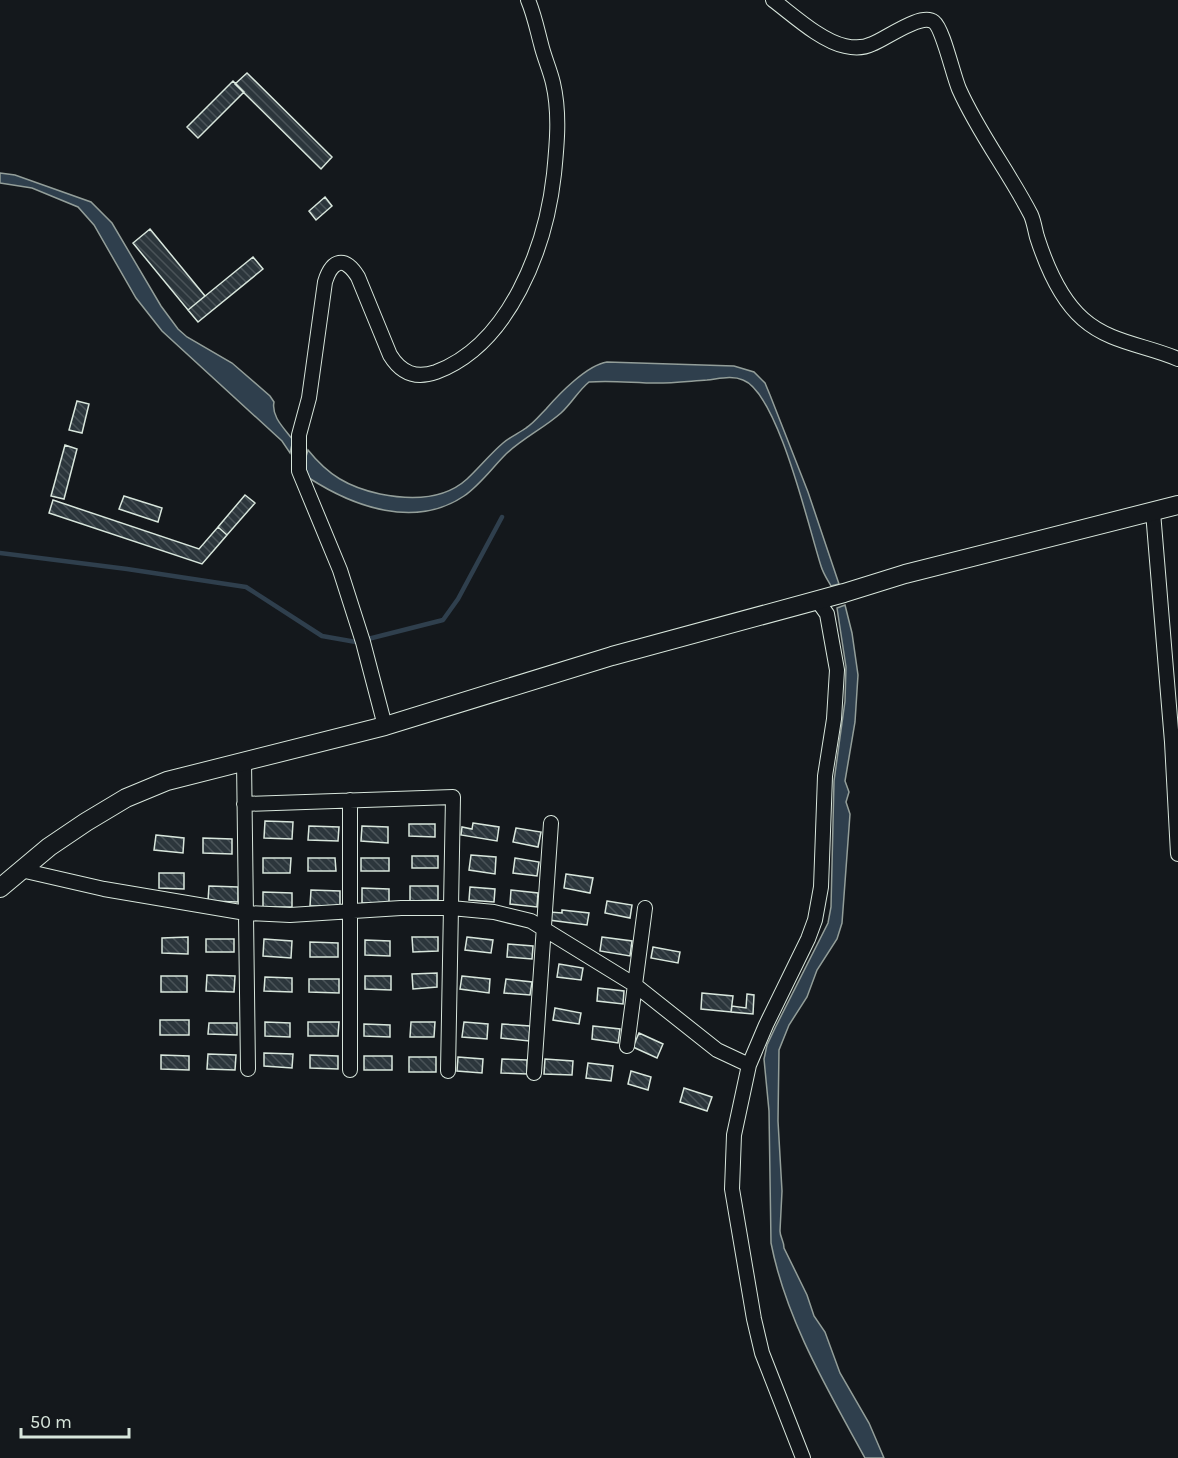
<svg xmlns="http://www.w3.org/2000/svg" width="1178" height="1458" viewBox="0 0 1178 1458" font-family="Karla,sans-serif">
  <defs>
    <pattern id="building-back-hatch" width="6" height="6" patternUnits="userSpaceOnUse" patternTransform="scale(1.5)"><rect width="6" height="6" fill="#2c363c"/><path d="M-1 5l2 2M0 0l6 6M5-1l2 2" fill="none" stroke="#4a5358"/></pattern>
  </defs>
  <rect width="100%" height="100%" fill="#14181c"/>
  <path fill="#2f3f4d" stroke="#939e99" stroke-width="1.5" d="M0 173 15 175 91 202 112 223 161 306 178 329 187 337 232 363 270 396 274 402C271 417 285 429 293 440L290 453 282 441 162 331 136 298 94 225 78 207 32 188 0 183Z
    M607 362 734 366 754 372 765 383 770 395 808 492 839 584 831 586C827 579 823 573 821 566 809 529 778 393 743 380 732 375 718 379 707 380 691 381 673 383 657 383 634 383 611 380 589 382 578 391 572 403 561 413 544 428 523 438 506 454 492 468 480 485 464 496 415 529 354 507 309 478L304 463 308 450C328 475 348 487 380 494 410 500 444 500 467 479 480 467 490 454 503 443 510 437 519 433 526 428 534 423 540 415 546 409 559 394 587 365 607 362Z
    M845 605 852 633 858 675 855 722 845 781 849 792 846 802 850 814 842 923 837 939 817 970 807 997 789 1025 779 1050 778 1121 782 1191 780 1231C780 1237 784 1241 784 1248L807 1295 814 1316 825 1332 840 1373 869 1423 884 1458H865C828 1390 786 1320 771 1243L769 1111 764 1059 767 1045 776 1026 828 923 831 907 834 781 845 701 846 667 837 608Z"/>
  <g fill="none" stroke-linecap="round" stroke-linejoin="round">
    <path stroke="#2f3f4d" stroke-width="4.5" d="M0 553 127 569 246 587 322 636 356 642
      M368 639 443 620 458 599 502 517"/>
  </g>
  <path fill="url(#building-back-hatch)" stroke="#d8e6dc" stroke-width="1.5" d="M247 73 332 157 321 169 235 84Z
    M233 81 244 92 198 138 187 127Z
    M325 197 332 206 316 220 309 211Z
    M150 229 205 296 188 310 133 243Z
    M253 257 263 269 198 322 188 310Z
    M77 401 89 404 82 433 69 430Z
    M65 445 77 449 64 499 51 496Z
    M245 495 255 503 227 535 218 527Z
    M124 496 162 508 158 522 119 509Z
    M53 500 199 549 218 527 227 535 202 564 49 513Z
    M265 821 293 822 292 839 264 838Z
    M473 823 499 827 497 841 461 835 462 827 472 829Z
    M409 824H435V837L409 836Z
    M309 826 339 827 338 841 308 840Z
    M362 826 388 827V843L361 841Z
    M516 828 541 832 538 847 513 842Z
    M156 835 184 838 183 853 154 850Z
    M203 838 232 839V854L203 853Z
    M471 855 496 857 495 874 469 870Z
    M412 856H438V868H412Z
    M263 858H291L290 873H263Z
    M308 858H335L336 871H308Z
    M361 858H389V871H361Z
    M515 858 539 862 537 876 513 873Z
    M159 873H184V889L159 888Z
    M566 874 593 878 590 893 564 888Z
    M209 886 238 887V902L208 901Z
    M410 886H438V900L410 901Z
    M470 887 495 889 494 902 469 900Z
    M362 888 389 889V903H362Z
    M311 890 340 891V906H310Z
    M511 890 538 893 537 907 510 904Z
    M263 892 292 893V907H263Z
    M607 901 632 905 630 918 605 913Z
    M562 910 589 913 587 925 549 920 550 912 562 913Z
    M188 937V954L162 953V938Z
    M412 937H438V951L413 952Z
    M467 937 493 940 491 953 465 950Z
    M602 937 632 941 630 956 600 951Z
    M206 939H234V952H206Z
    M264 939 292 941 291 958 263 956Z
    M365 940 390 941V956L365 955Z
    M310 942 338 943V957H310Z
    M508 944 533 946 532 959 507 957Z
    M653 947 680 952 678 963 651 958Z
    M559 964 583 968 581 980 557 977Z
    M437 973V987L413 989 412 974Z
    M207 975 235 976 234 992 206 991Z
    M161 976H187V992H161Z
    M365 976H391V990L365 989Z
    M462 976 490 979 489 993 460 989Z
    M265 977 292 978V992L264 991Z
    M309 979H339V993L309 992Z
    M506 979 532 982 530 995 504 993Z
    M598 988 624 991 623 1004 597 1001Z
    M702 993 733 996 731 1012 701 1009Z
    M747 994 754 995 753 1014 731 1012 732 1006 746 1008Z
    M555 1008 581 1013 579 1024 553 1020Z
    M160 1020H189V1035H160Z
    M265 1022 290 1023V1037L265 1036Z
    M308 1022H339L338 1036H308Z
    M411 1022H435L434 1037H410Z
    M464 1022 488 1024 487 1039 462 1037Z
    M209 1023H237V1035L208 1034Z
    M364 1024 390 1025V1037L364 1036Z
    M502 1024 530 1026 529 1041 501 1038Z
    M593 1026 620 1029 618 1043 592 1039Z
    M639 1033 663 1044 657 1058 633 1047Z
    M264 1053 293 1054 292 1068 264 1066Z
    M208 1054 236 1055 235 1070 207 1069Z
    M161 1055 189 1056V1070L161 1069Z
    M310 1055 338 1056V1069L310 1068Z
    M364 1056H392V1070H364Z
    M409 1057H436V1072H409Z
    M458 1057 483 1059 482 1073 457 1071Z
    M502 1059 527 1060V1074L501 1073Z
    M545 1059 573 1061 572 1075 544 1074Z
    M588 1063 613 1066 611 1081 586 1078Z
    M631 1071 651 1077 648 1090 628 1084Z
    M684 1088 712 1097 707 1111 680 1102Z"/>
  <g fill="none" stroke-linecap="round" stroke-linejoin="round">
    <defs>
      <path id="street" d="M773 0C793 15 821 41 845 46 854 48 864 48 872 44 886 39 921 12 934 22 943 29 953 75 959 89 979 134 1009 172 1031 215 1034 222 1035 230 1037 237 1046 265 1060 299 1083 319 1110 343 1146 345 1178 359
        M1153 512 1172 742 1178 854
        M385 726 363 642 340 570 299 471V435L309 398 325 282C332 259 345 256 358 277L390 355C401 373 416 379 436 372 510 344 546 247 554 174 557 144 560 113 553 83 550 70 544 57 541 44 537 29 534 14 528 0
        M244 761 248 1069
        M350 800V1070
        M244 804 453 797 448 1071
        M21 870 104 889 246 913 290 915 401 908H451L494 912 531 921 635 985 717 1050 749 1065
        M627 1046 645 908
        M534 1073 551 823
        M803 1458 762 1353 754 1319 732 1189 734 1135 749 1065 766 1025 808 939 815 920 821 887 825 776 834 719 837 670 827 614 817 600"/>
      <path id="secondary" d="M0 888 49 847 86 822 126 798 167 781 385 726 612 656 844 593 905 574 1178 505"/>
    </defs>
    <use href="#street" stroke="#d8e6dc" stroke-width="16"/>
    <use href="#secondary" stroke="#d8e6dc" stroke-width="20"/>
    <use href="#street" stroke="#14181c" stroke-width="14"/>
    <use href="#secondary" stroke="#14181c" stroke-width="18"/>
  </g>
  <path d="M21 1428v9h108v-9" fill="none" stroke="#d8e6dc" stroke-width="3"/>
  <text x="30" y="1428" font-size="18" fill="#d8e6dc" stroke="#14181c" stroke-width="4.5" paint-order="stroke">50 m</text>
</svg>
